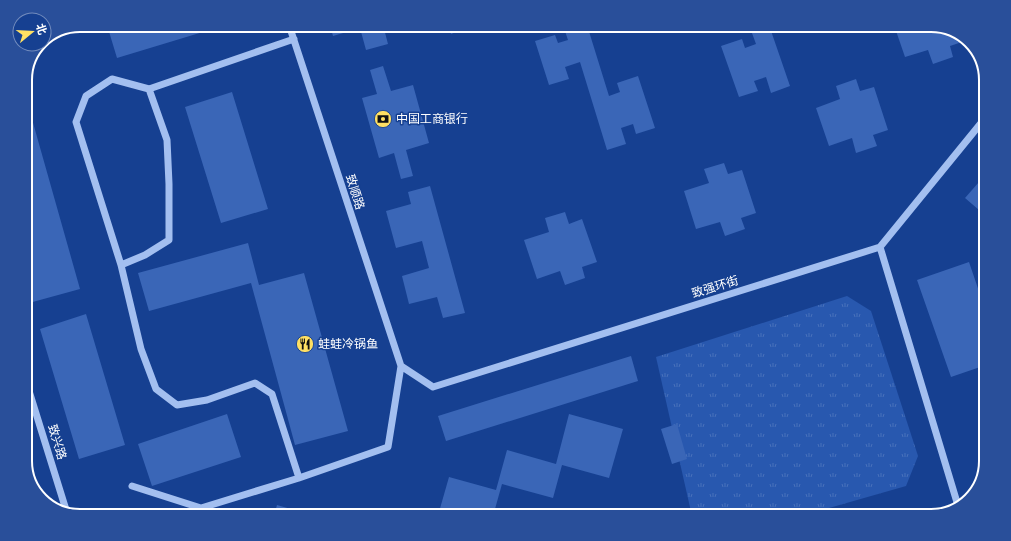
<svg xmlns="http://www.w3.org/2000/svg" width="1011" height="541" viewBox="0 0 1011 541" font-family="'Open Sans','Noto Sans SC',sans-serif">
  <defs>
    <pattern id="grass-tufts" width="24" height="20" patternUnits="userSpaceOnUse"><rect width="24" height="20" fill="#2858af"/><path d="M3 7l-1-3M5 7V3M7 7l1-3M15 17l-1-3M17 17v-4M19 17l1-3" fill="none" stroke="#4871bb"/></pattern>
  </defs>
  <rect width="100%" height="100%" fill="#164091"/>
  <path fill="url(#grass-tufts)" d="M847 296 871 311 918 456 906 486 801 516H692L656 357Z"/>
  <path fill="#3a66b7" d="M107 25H226L117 58Z
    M330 25H383L388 44 366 50 360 28 333 36Z
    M448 25H468L469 27 451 34Z
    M481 25H495L483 29Z
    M563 25H587L609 96 620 92 617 83 638 76 655 128 636 134 633 124 621 128 626 144 607 150 580 62 565 67 569 79 549 85 535 41 555 35 558 43 568 40Z
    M749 25H769L790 86 771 93 766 77 754 81 758 91 739 97 721 46 742 39 745 48 756 44Z
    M894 25H931L956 31 963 37 965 41 950 46 953 57 933 64 928 50 905 57Z
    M383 66 391 91 413 85 429 143 406 150 413 176 401 179 394 153 379 158 362 98 377 94 370 70Z
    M856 79 860 91 874 87 888 130 873 135 877 146 856 153 852 138 829 146 816 108 840 99 836 86Z
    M232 92 268 209 221 223 185 107Z
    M28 105 80 289 29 303 25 289V106Z
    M724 163 728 174 742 170 756 213 741 218 745 229 725 236 720 222 696 229 684 191 709 183 704 169Z
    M986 174V216L965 198Z
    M430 186 465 313 443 318 437 297 409 304 402 276 429 268 422 241 396 248 386 211 411 204 408 192Z
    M565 212 569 224 582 219 597 262 582 267 585 278 565 285 560 271 537 279 524 240 549 232 545 218Z
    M248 243 259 285 304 273 348 431 295 445 251 283 149 311 138 273Z
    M969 262 986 312V365L951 377 917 280Z
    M86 314 125 445 79 459 40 329Z
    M631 356 638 381 446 441 438 416Z
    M227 414 241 457 152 486 138 444Z
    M569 414 623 429 609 478 562 465 553 498 502 484 493 516H455L439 512 449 477 496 490 507 450 556 464Z
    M677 424 687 459 672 464 661 429Z
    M277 505 315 516H274Z"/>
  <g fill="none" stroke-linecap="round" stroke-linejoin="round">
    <path stroke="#a3bff0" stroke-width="7" d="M289 25 401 366 388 447 299 478
      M880 247 959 509
      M121 265 145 255 169 240V184L167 140 149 89 294 39
      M401 366 433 387 880 247 986 117
      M25 378 67 513
      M132 486 201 508 299 478 272 394 255 383 207 400 177 405 156 389 141 349 121 265 76 122 86 96 112 79 149 89"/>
  </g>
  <defs>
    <symbol id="bank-disc" viewBox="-11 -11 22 22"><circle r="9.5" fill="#ffe063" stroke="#164091"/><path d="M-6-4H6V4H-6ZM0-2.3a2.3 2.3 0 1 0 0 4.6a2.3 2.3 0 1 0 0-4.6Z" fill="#111"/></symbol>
    <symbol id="restaurant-disc" viewBox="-11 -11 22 22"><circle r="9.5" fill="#ffe063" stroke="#164091"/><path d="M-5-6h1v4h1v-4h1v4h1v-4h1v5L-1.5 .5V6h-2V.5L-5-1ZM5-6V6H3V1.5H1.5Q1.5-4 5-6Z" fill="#111"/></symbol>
  </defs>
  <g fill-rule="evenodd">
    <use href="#bank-disc" x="373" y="109" width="20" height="20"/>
    <use href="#restaurant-disc" x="295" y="334" width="20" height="20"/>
  </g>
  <g text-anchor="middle" stroke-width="3" stroke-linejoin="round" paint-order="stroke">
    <g font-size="12" fill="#fff" stroke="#164091" text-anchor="start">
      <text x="396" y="123">中国工商银行</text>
      <text x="318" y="348">蛙蛙冷锅鱼</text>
    </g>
    <g font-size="12" fill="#fff" stroke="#164091">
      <text transform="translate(355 192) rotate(72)" y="4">致顺路</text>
      <text transform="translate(715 287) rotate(-17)" y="4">致强环街</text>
      <text transform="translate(57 442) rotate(73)" y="4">致兴路</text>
    </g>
  </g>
  <path d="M0 0H1011V541H0ZM80 32H931A48 48 0 0 1 979 80V461A48 48 0 0 1 931 509H80A48 48 0 0 1 32 461V80A48 48 0 0 1 80 32Z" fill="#294f9a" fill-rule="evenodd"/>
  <path fill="none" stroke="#fff" stroke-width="2" d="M80 32H931A48 48 0 0 1 979 80V461A48 48 0 0 1 931 509H80A48 48 0 0 1 32 461V80A48 48 0 0 1 80 32Z"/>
  <g transform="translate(32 32) rotate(72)"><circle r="19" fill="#164091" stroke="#738cbd"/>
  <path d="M0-3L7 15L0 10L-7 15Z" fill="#ffe063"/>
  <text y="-6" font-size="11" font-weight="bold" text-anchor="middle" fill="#ffffff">北</text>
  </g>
</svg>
